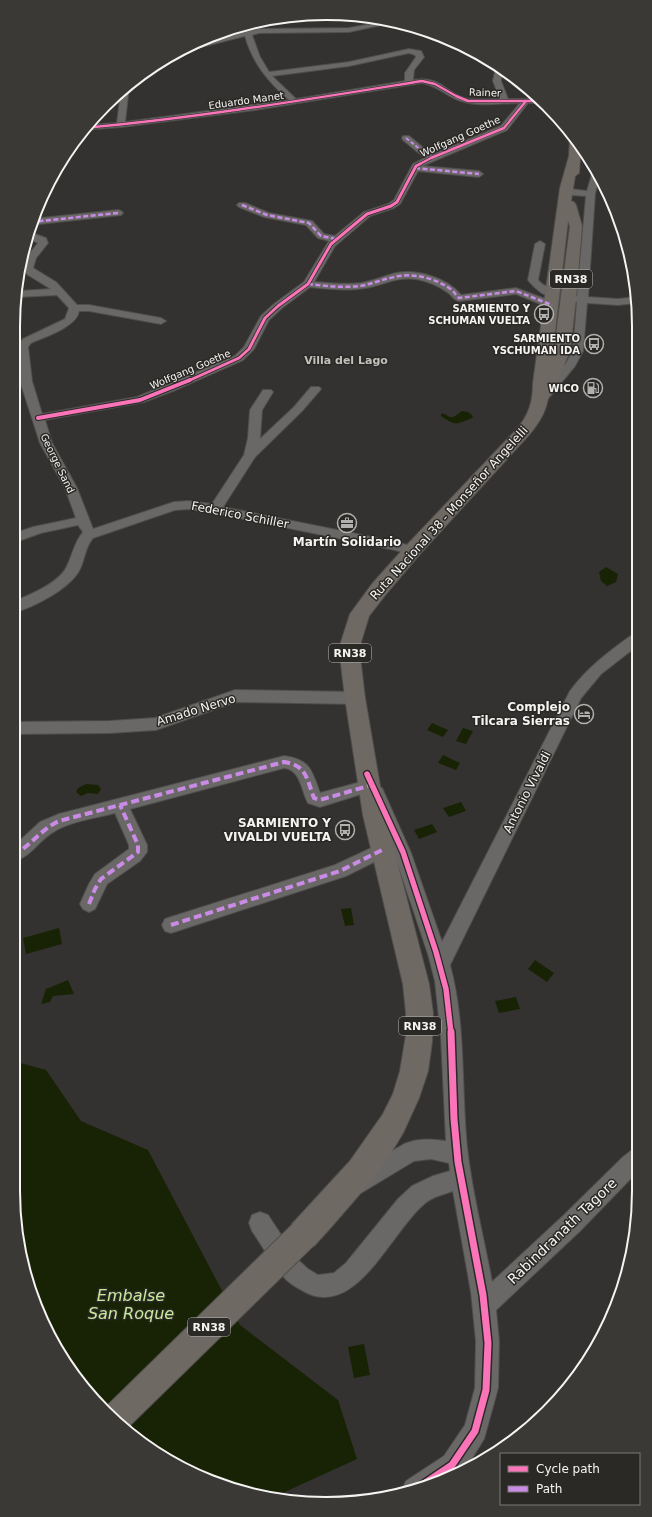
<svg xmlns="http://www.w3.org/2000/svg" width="652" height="1517" viewBox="0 0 652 1517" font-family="'DejaVu Sans',sans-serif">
  <rect width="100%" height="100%" fill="#343230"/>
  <path fill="#172304" d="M462 411 468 412 473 416 472 418C456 425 455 426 441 416V414C446 413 446 416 450 417 454 418 459 413 462 411Z
    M606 567 618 574 616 582 607 586 601 581 599 572Z
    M432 723 448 730 443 737 427 730Z
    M463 728 473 731 466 744 456 741Z
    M443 755 460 763 456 770 438 763Z
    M86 784 98 785 101 789 98 794 88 793 81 796 76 792 78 788Z
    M461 802 466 811 449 817 443 808Z
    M432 824 437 832 419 839 414 830Z
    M351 908 354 925 345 926 341 909Z
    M59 928 62 944 26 954 23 938Z
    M535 960 554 973 547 982 528 969Z
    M68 980 74 994 53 996 50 1002 41 1004 46 989Z
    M516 997 520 1009 499 1013 495 1001Z
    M13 1061 46 1070 81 1121 148 1150 240 1325 338 1400 357 1459 276 1496 277 1498H265L169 1462 91 1397 55 1347 30 1292 13 1191Z
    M364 1344 370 1375 354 1378 348 1347Z"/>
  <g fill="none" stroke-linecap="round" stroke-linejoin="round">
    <defs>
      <path id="street" d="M295 15 294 17 287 20 284 18Z
        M388 21 395 22 349 32 259 33 252 35 260 57 269 72 349 62 409 49 421 51 424 57 414 70 413 80C443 75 446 95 468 99 478 100 490 99 500 99L493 81 496 67 502 70 501 81 508 99H537L542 103H528L507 130 422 166 479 171 483 174 479 177 418 171 400 204 394 208 370 216 335 246 314 282C330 283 345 285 361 283 373 281 384 276 396 273 418 269 447 278 461 295L516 288 556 303 557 305 556 307H548L516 294 459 301C453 300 452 295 447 292 439 286 427 281 416 279 398 276 383 285 365 288 347 291 328 289 310 287L282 308 269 320 254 349 243 360 173 391 144 402 45 420 52 443 77 488 93 529 174 502 188 501 212 504 244 455 248 438 250 410 263 390H271L273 392 262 410 260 439 294 407 311 387H319L321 389 302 411 255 457 223 507 397 542 417 548 419 551 417 554 412 555 395 550 215 513 188 509 175 510 93 538C85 547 85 559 80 569 70 589 34 607 13 613V602C29 595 60 583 67 566 73 554 74 543 83 532L78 525 41 533 13 543V534L33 527 76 518 65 488 40 443 20 381 17 346 23 339 65 319 69 308 57 295 18 297 19 291 51 289 28 275 23 269 26 258 38 243 28 238 29 232 46 238 48 243 36 258 33 268 56 282 77 305H89L161 318 166 321 161 324 89 311H79C77 327 44 337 31 343L28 347 32 381 42 414 137 397 235 356 244 347 261 316 274 304 304 282 329 241 318 238 306 225 264 217 239 207 237 205 239 203H245L269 213 312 221 324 234 335 236 364 212 388 204 394 200 413 164 425 158 403 140 402 138 403 136H409L432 155 501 126 520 103C503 103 478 107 461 101 447 97 437 85 422 83L255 110 121 127 83 130 87 125 117 123 121 92 127 85 129 87 125 122 289 100C268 81 253 64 245 36L181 52 178 51 185 47 259 29 349 28ZM409 53 415 55 416 57 405 73V81L296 99 272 76 349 66Z
        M593 171H595L599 178 595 194 588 297 618 299 636 297V303L618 305 587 303 583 351 575 366 546 401H538L536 399 566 363 573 351 577 302 568 301 567 299 568 297 577 296 586 196 571 195 567 192 571 189 587 191Z
        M118 210 121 211 123 213 121 215 30 225 32 219Z
        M540 241 545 244 538 280 542 284 557 292 558 294 557 296C546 299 534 288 528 280L535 244Z
        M637 634V646L601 674 581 698 450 965C466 1024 461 1087 467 1147 472 1193 484 1238 492 1282L564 1215 623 1157 632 1150 639 1147V1170L580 1231 496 1310 499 1341 498 1388 484 1439 464 1471 426 1487 404 1493 402 1490 406 1481 444 1456 465 1425 475 1388 476 1341 471 1292 453 1191C445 1194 435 1196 428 1201 393 1226 358 1320 305 1292 296 1287 287 1282 281 1274 270 1261 262 1245 252 1231L249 1223 252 1215 260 1212 268 1215 297 1259 308 1269 318 1275 334 1273 346 1263 398 1199 412 1186 433 1176 450 1171 449 1163 431 1159 414 1161 361 1193 353 1190 350 1182 353 1174 404 1144C418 1138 431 1139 446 1141L441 1037 435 981 428 954 397 862 368 792 320 807 308 803C301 790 301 770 284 768L130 809 147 845V852L140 861 107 884 95 909 89 912 83 909 80 904 89 884 95 874 129 849V845L115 813C97 818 71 821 55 831 38 840 34 855 13 862V847L40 822 59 814 284 756C310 759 312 771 320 793L368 780 374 781 376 786 382 788 411 853 442 942 570 691C587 668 608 652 632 635Z
        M235 690 355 692 360 694 363 698 360 702 355 704 236 702 156 730 110 733 13 734V722L110 721 155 718Z
        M382 843 388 845 391 850 388 855 346 876 171 933 165 931 162 925 165 919 171 917 335 865Z"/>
      <path id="primary" d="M574 135 581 147 579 173 575 176 571 201 574 202 576 205 582 226 576 299 570 351 557 382 555 385 549 387C549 407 541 421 528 436L419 555 386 594 369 616 361 642 360 656 365 698 385 815 429 984 433 1013 432 1042 428 1071 419 1098 403 1133 388 1158 371 1181 333 1225 314 1246 303 1250 292 1246 288 1235 292 1224 350 1161 383 1114 393 1094 400 1071 406 1035V1013L403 984 363 815 345 698 340 656 341 642 350 614 372 584 405 547 516 430C529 415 533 402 533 383L560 188 569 156 570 138ZM568 221 570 226 554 351 552 357Z"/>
    </defs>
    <use href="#street" stroke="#4f4e4c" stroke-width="2"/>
    <use href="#primary" stroke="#4f4e4c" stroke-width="2"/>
    <use href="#street" fill="#696866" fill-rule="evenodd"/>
    <use href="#primary" fill="#6f6963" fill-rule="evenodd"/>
    <defs>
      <path id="primary-bridge" d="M116 1418 303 1235"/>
    </defs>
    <use href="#primary-bridge" stroke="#4f4e4c" stroke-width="32" stroke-linecap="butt"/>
    <use href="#primary-bridge" stroke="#6f6963" stroke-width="30"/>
    <path stroke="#ca8be6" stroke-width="2" stroke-dasharray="4 2" stroke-linecap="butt" d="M406 138 431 158"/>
    <path stroke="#ca8be6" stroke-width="2.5" stroke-dasharray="5 2.5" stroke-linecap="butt" d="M415 168 479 174
      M242 205 267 215 309 223 321 236 336 239
      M31 222 118 213
      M308 284C325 286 343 288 360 286 372 284 383 279 395 277 413 272 439 279 453 291 455 293 456 296 459 298L516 291 552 305"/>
    <path stroke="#ca8be6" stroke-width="4" stroke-dasharray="8 4" stroke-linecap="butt" d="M13 855C31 846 41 829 59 821L284 762C307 765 307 780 314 798L320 800 368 786
      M89 904 95 889 101 879 138 852V845L120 805
      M171 925 340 871 382 850"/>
    <defs>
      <path id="cycleway-far4" d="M84 128C197 118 310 99 422 81L435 84 456 96 468 101H540
        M418 165 431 158 504 128 526 101"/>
      <path id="cycleway-far3" d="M188 381 239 358 249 349 265 318 278 306 308 284 331 244 367 214 391 206 397 202 416 166 420 164"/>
      <path id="cycleway-far2" d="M38 418 140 400 190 380"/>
      <path id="cycleway-far1" d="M367 774 403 852 436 952 446 989 451 1033"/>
      <path id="cycleway" d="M415 1490 452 1465 475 1431 486 1390 488 1343 483 1295 458 1162 454 1119 451 1032"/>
    </defs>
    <use href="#cycleway-far4" stroke="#2b2926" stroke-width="3.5"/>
    <use href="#cycleway-far3" stroke="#2b2926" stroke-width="4.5"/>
    <use href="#cycleway-far2" stroke="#2b2926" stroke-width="6"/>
    <use href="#cycleway-far1" stroke="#2b2926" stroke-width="8"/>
    <use href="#cycleway" stroke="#2b2926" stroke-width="10"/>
    <use href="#cycleway-far4" stroke="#fb73b8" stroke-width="2.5"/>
    <use href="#cycleway-far3" stroke="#fb73b8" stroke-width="3"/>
    <use href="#cycleway-far2" stroke="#fb73b8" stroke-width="4"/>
    <use href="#cycleway-far1" stroke="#fb73b8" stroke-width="5.5"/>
    <use href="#cycleway" stroke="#fb73b8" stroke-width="7"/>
  </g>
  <defs>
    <symbol id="bus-ring" viewBox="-11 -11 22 22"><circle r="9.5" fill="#2b2926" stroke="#b1b0ae" stroke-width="1.5"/><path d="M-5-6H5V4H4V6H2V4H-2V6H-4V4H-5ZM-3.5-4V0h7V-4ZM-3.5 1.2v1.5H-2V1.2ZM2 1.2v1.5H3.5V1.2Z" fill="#b1b0ae"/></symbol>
    <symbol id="fuel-ring" viewBox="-11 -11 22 22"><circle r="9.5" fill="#2b2926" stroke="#b1b0ae" stroke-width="1.5"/><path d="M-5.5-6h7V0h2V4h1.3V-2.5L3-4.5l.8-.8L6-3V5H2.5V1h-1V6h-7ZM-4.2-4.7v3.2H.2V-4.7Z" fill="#b1b0ae"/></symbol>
    <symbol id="office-ring" viewBox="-11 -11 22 22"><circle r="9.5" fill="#2b2926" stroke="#b1b0ae" stroke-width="1.5"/><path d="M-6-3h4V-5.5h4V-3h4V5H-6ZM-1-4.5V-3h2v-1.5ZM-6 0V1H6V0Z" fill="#b1b0ae"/></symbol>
    <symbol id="hotel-ring" viewBox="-11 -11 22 22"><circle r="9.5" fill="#2b2926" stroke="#b1b0ae" stroke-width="1.5"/><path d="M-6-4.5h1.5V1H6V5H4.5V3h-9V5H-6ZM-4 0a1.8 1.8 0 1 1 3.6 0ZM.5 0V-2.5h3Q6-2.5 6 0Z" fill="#b1b0ae"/></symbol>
  </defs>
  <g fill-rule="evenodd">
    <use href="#bus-ring" x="533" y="303" width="22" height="22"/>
    <use href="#bus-ring" x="583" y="333" width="22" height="22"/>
    <use href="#fuel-ring" x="582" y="377" width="22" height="22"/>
    <use href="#office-ring" x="336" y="512" width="22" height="22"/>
    <use href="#hotel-ring" x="573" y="703" width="22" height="22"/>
    <use href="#bus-ring" x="334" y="819" width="22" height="22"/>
  </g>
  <g text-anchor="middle" stroke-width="3" stroke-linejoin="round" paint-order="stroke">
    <g font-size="10" fill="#f5f4f2" stroke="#2b2926">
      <text transform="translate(485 92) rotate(2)" y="4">Rainer</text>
      <text transform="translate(246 100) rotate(-8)" y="4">Eduardo Manet</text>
      <text transform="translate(460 136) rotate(-24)" y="4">Wolfgang Goethe</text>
      <text transform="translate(190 369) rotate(-23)" y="4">Wolfgang Goethe</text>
      <text transform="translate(58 463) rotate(64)" y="4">George Sand</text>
    </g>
    <g font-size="10" font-weight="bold" fill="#f5f4f2" stroke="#2b2926" text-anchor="end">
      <text x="530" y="312">SARMIENTO Y<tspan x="530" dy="12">SCHUMAN VUELTA</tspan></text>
      <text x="580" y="342">SARMIENTO<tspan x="580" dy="12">YSCHUMAN IDA</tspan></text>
      <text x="579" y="392">WICO</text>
    </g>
    <g fill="#2b2926" stroke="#b8b7b5" stroke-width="1">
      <rect x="550" y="270" width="42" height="18" rx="3"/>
      <rect x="329" y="644" width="42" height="18" rx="3"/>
      <rect x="399" y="1017" width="42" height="18" rx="3"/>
      <rect x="188" y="1318" width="42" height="18" rx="3"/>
    </g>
    <g font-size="11" font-weight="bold" fill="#f5f4f2">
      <text x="571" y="283">RN38</text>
      <text x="350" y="657">RN38</text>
      <text x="420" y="1030">RN38</text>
      <text x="209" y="1331">RN38</text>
    </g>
    <g font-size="11" font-weight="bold" fill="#c3c1bc" stroke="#2b2926">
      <text x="346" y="364">Villa del Lago</text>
    </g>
    <g font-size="12" fill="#f5f4f2" stroke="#2b2926">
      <text transform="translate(449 513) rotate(-48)" y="4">Ruta Nacional 38 - Monseñor Angelelli</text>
      <text transform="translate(240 515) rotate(11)" y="4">Federico Schiller</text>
      <text transform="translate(196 710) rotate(-17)" y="4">Amado Nervo</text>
      <text transform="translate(527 792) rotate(-63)" y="4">Antonio Vivaldi</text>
    </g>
    <g font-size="12" font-weight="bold" fill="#f5f4f2" stroke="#2b2926" text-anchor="end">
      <text x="347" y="546" text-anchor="middle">Martín Solidario</text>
      <text x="570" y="711">Complejo<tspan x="570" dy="14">Tilcara Sierras</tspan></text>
      <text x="331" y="827">SARMIENTO Y<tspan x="331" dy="14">VIVALDI VUELTA</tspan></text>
    </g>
    <g font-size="14" fill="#f5f4f2" stroke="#2b2926">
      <text transform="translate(562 1231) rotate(-44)" y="5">Rabindranath Tagore</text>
    </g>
    <g font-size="16" font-style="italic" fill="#c8eb9b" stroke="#2b2926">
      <text x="131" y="1301">Embalse<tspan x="131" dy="18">San Roque</tspan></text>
    </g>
  </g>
  <path d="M0 0H652V1517H0ZM326 20H326A306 306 0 0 1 632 326V1191A306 306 0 0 1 326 1497H326A306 306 0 0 1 20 1191V326A306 306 0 0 1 326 20Z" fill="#3b3936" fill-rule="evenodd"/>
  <path fill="none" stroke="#f5f4f2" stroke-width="2" d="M326 20H326A306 306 0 0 1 632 326V1191A306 306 0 0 1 326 1497H326A306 306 0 0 1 20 1191V326A306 306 0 0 1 326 20Z"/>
  <rect x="500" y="1453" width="140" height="52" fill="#2b2926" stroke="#7c7a78"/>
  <rect x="508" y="1466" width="20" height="6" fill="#fb73b8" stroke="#7c7a78"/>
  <text x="536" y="1473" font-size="12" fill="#f5f4f2">Cycle path</text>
  <rect x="508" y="1486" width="20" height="6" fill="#ca8be6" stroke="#7c7a78"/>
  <text x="536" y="1493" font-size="12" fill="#f5f4f2">Path</text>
</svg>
